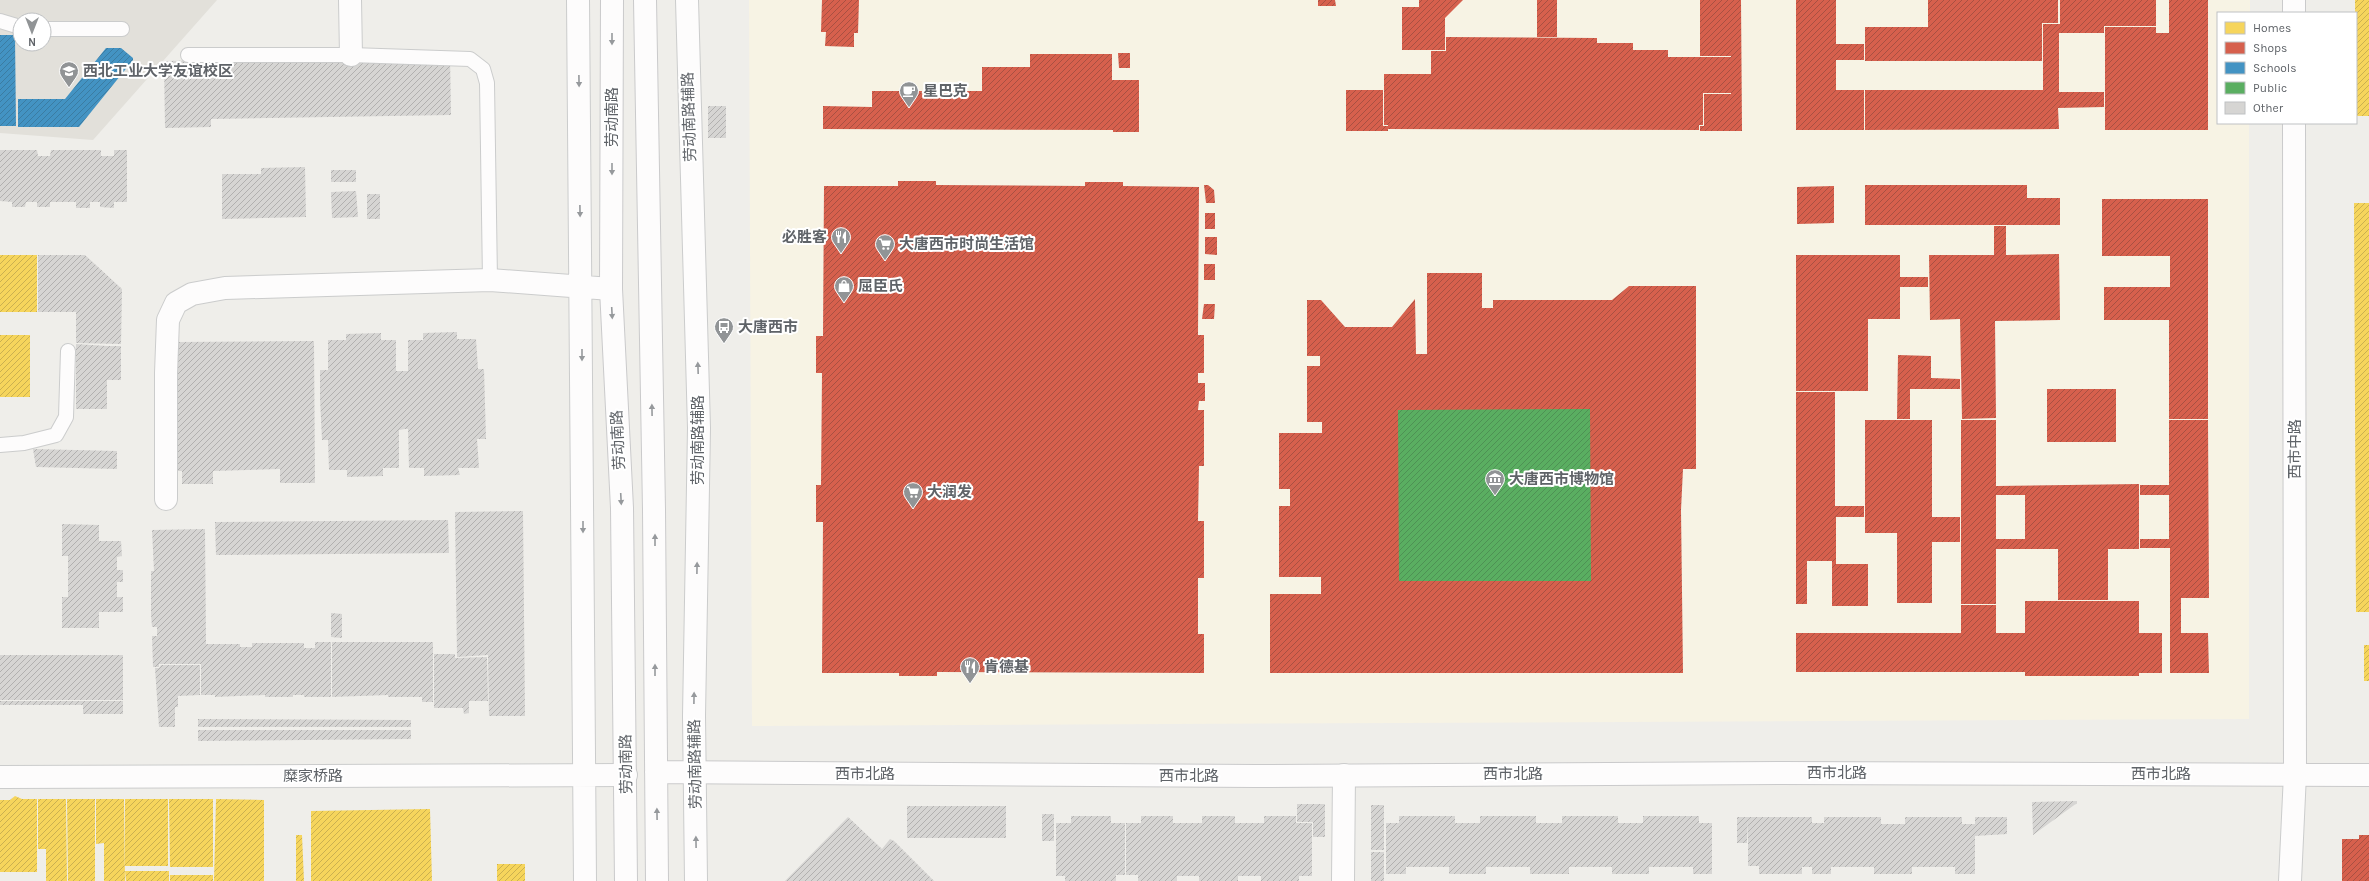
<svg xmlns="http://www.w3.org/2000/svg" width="2369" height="881" viewBox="0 0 2369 881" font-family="Karla,'Noto Sans SC',sans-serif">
  <defs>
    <pattern id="homes-hatch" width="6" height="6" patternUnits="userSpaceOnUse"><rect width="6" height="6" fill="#f6d55c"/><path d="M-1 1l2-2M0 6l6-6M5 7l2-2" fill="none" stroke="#cab050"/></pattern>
    <pattern id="shops-hatch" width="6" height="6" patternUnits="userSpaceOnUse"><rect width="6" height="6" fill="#d6604d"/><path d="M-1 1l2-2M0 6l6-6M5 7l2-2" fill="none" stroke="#a85042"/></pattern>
    <pattern id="schools-hatch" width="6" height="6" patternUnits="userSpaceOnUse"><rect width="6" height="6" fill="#4393c3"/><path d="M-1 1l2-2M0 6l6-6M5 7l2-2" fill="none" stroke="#3b7ca2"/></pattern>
    <pattern id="public-hatch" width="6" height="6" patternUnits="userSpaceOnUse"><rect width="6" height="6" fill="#5aae61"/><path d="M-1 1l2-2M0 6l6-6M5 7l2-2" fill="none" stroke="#4e9154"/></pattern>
    <pattern id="building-hatch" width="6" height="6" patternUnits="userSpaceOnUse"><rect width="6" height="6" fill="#d6d5d3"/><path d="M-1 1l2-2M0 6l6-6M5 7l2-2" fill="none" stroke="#b1b0af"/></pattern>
  </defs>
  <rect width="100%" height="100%" fill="#efeeea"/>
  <path fill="#f7f3e4" d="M749 0H2250V13H2218V123H2249V719L752 726Z"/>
  <path fill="#e2e0da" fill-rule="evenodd" d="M0 0H217L93 140 0 133ZM20 20H44V44H20Z"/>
  <path fill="url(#homes-hatch)" d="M2355 0H2369V116H2356Z
    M2354 203H2369V612H2356Z
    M0 255H37V312H0Z
    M0 335H30V397H0Z
    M2364 645H2369V681H2364Z
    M15 796 22 799H37V872H0V800H10Z
    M38 799H66L67 881H46V849H38Z
    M67 799H95V881H68Z
    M96 799H124L125 881H104V843L96 844Z
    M125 799H168V866H125Z
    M169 799H213V867H170Z
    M216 799 264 800V881H214Z
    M430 809 432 881H311V811Z
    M296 835H302L304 881H296Z
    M497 864H525V881H497Z
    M125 871H169V881H126Z
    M170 875H213V881H170Z"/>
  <path fill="url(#shops-hatch)" d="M822 0H859L858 33H854V47L825 46 826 32H821Z
    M1318 0H1335L1336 6H1318Z
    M1419 0H1463L1445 18V50H1402V7H1419Z
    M1537 0H1557V37H1537Z
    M1700 0H1741L1742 131H1700V126H1704V94H1731V56H1700Z
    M1796 0H1836V44H1864V60H1836V90H1864V130H1796Z
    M1928 0H2058V23H2042V61H1865V27H1928Z
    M2060 0H2156V26H2104V33H2059V92H2104V107L2058 108 2059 129 1865 130V90H2043V24H2060Z
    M2169 0H2208V130H2105V27H2156V33H2169Z
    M1446 37 1597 38V43H1633V50H1668V57H1731V93H1703V125H1699V130L1388 129V125H1384V74H1431V51H1446Z
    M1118 53H1130V68H1119Z
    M1030 54H1112V80H1139V132H1113V130L823 129V106L872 107V91H982V67H1030Z
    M1346 90H1383V126H1388V131H1346Z
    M898 181H936V185L1085 186V182H1123V186L1199 187 1198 335H1204V373H1198V383H1205V401H1199L1198 410H1204V466H1199L1198 521H1204V578H1198V634H1204V673L937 672V676H899V673H822L823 522H816V485H821L822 373H816V336H823L824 186H898Z
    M1204 185H1208L1214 190 1215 203H1206Z
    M1865 185H2027V198H2060V225H1865Z
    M1834 186V223L1797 224V187Z
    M2102 199H2208V419H2169V320H2104V287H2170V256H2102Z
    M1205 213H1215V229H1205Z
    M1994 226H2006V255L2059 254 2060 320 1995 321 1996 418 1962 419 1960 319 1930 320 1929 255H1994Z
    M1205 237H1217V255L1205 254Z
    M1796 255H1900V277H1928V287H1900V319H1868V391H1796Z
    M1204 264H1215V280H1204Z
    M1427 273H1482V308H1493V300H1612L1629 286H1696V469H1683L1681 510 1683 673H1270V594H1321V577H1279V506H1290V489H1279V433H1322V422H1307V366H1320V356H1307V300H1321L1345 327H1392L1415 299 1416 354H1427Z
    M1204 304H1215L1214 319H1202Z
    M1898 355 1931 356V378L1960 379V389H1910V419H1897Z
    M2047 389H2116V442H2047Z
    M1796 392H1835V506H1864V517H1836V564H1868V606H1832V561H1807V604H1796Z
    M1865 420H1932V517H1960V542H1932V603H1897V533H1865Z
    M1961 420H1996V486L2139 484V549H2108V600H2058V549H1996V539H2025V495H1996V604H1961Z
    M2169 420H2208L2209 598H2181V633H2208L2209 673H2170V548H2140V539H2169V495H2140V485H2169Z
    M2025 601H2139V633H2162V673H2139V676H2025Z
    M1961 605H1996V633H2025V672H1796V633H1961Z
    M2359 835H2369V881H2342V839H2359Z"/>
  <path fill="url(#schools-hatch)" d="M0 35H15L16 126H0Z
    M106 48H121L133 58V60L79 127H18V99H65Z"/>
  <path fill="url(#public-hatch)" d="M1590 409 1591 581H1399L1398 410Z"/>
  <path fill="url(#building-hatch)" d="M450 56 451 115 211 119V127L165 128 164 61Z
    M708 106H726V138H708Z
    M0 150H37L38 156H50L51 150H101V156H114V150H127V202H114V208L100 207V202H90V208H76V202H50V207H37V202H26L25 207H12V202L0 201Z
    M305 167 306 217 222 219V174H261V168Z
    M331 170H356V182H331Z
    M356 191 358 217 332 218 331 192Z
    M367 194H380V219H367Z
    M38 255H85L122 289 121 344 76 343V312H38Z
    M457 332V339H476L478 369H484L486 439H477L479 468H458L460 475 424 476V468H409L408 429H405L399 430V468H383V476L347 477V470H329L328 440H322L320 398V370H328V340H346V334L381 333V340H396V371H408V340H423V333Z
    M314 341 315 483H280V469L213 471V484H182V471H175V342Z
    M76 344 107 346V409H76Z
    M107 346H121V380H107Z
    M33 449 117 451V469L36 467Z
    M523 511 525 716H489L488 655 457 657 455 512Z
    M448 520 449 553 216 555 215 522Z
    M62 524 99 525V541H121L122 556 117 557V570H123V582H117V597H123V612H99V628H62V597H68V556H62Z
    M205 529 206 644H240V647H252V643H304V648H315V642H331V697H304V695H293V697H265V695L215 697V695H201V664H159V667H153L152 636H157V627H152L151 614V571H154L152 530Z
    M331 613 342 614V638L331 637Z
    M332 642H433V702H422V697H388V695L332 697Z
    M434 654H455V658L487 657 488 701H469V713L464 714 463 708H434Z
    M0 655H123V700H0Z
    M161 665H200V695L178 696V707H175V727H159L155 668H159Z
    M0 701H123V714H83V705H0Z
    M198 719 411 720V727H198Z
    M198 730H411V739L198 741Z
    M2077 801V803L2033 835 2032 802Z
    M1297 804H1325V837H1313V822H1297Z
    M1371 805H1384V850H1371Z
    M907 806H1006V838H907Z
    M1042 814H1054V841H1042Z
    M1071 816H1111V823H1125V875H1116V881H1065V876H1056V823H1071Z
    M1141 816H1173V823H1202V816H1235V823H1264V816H1296V823H1312V876H1299V881H1261V876H1238V881H1199V876H1177V881H1138V875H1126V823H1141Z
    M1399 816H1455V823H1480V816H1536V823H1549V874H1530V867H1486V874H1449V867H1406V874H1386V823H1399Z
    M1562 816H1618V823H1643V816H1699V823H1712V874H1693V867H1649V874H1612V867H1569V874H1549V823H1562Z
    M848 817 882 849 890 839 894 841 934 881H785Z
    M1737 817H1812V823H1824V817H1881V824H1905V817H1962V824H1975V874H1955V867H1912V874H1874V867H1831V874H1812V867H1802V874H1759V866H1748V821L1747 843H1737Z
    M1975 817H2007V834L1975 836Z
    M1371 852H1384V881H1371Z"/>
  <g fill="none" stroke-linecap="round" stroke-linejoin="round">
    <defs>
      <path id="lane" d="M0 21 20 27
        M44 29H122
        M188 55H351L470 59 483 69 487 83 490 280
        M0 445 24 443 56 435 66 417 68 351"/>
      <path id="street" d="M350 0 351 55
        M578 0 585 881
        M687 0 699 428 694 716 696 881
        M166 499V373L168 320 176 303 192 294 225 288 490 280 611 289
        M0 777 626 775
        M1343 881 1344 775
        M2290 881 2295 774"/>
      <path id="secondary" d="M612 0 611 289 622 508 626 881
        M645 0 654 510 657 881
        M2294 0V13
        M2294 123 2295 774
        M656 772 1255 776 1778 773 2369 775"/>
    </defs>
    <use href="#lane" stroke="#cbcccc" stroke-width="16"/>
    <use href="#street" stroke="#cbcccc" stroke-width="24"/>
    <use href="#secondary" stroke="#cacacb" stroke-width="24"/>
    <use href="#lane" stroke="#fdfcfc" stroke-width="14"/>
    <use href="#street" stroke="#fdfcfc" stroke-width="22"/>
    <use href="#secondary" stroke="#fdfcfc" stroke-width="22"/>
  </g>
  <defs><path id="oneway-solid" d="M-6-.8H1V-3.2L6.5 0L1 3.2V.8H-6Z"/></defs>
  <g fill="#96999c">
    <use href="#oneway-solid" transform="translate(612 39) rotate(90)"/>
    <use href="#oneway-solid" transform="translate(579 81) rotate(89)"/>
    <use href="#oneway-solid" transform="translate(612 169) rotate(90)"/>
    <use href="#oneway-solid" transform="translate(580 211) rotate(89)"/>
    <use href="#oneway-solid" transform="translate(612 313) rotate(87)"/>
    <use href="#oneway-solid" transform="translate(582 355) rotate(90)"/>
    <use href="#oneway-solid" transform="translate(698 368) rotate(-92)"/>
    <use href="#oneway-solid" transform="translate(652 410) rotate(-91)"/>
    <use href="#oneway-solid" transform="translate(621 499) rotate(87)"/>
    <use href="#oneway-solid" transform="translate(583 527) rotate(90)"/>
    <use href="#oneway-solid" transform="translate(655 540) rotate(-90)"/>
    <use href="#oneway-solid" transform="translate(697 568) rotate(-89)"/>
    <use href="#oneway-solid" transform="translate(655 670) rotate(-90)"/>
    <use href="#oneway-solid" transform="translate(694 698) rotate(-89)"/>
    <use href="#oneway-solid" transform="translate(657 814) rotate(-91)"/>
    <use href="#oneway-solid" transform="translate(696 842) rotate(-91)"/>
  </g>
  <defs>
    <symbol id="university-pin" viewBox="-11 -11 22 30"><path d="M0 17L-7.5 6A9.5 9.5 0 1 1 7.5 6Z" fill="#919496" stroke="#fff"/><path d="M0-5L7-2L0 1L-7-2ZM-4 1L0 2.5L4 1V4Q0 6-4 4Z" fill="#fff"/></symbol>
    <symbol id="cafe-pin" viewBox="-11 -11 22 30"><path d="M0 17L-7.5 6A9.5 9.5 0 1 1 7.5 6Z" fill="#919496" stroke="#fff"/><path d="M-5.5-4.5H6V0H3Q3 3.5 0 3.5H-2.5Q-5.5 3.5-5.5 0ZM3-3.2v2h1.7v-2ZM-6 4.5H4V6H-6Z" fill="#fff"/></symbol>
    <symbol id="restaurant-pin" viewBox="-11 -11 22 30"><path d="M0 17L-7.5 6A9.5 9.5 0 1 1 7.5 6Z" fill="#919496" stroke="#fff"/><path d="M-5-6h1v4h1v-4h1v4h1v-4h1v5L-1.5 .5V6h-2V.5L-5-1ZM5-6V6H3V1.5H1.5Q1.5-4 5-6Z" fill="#fff"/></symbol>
    <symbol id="supermarket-pin" viewBox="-11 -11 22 30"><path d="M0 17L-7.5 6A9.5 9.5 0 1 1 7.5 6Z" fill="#919496" stroke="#fff"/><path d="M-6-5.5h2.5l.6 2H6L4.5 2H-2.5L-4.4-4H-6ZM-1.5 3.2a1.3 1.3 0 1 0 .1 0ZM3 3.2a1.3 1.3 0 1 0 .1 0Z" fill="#fff"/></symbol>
    <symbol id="shop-pin" viewBox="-11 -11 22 30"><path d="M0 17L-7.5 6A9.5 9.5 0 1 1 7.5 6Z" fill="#919496" stroke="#fff"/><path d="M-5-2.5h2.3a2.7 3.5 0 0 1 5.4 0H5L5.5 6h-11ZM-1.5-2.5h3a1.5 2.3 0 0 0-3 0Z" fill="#fff"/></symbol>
    <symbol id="bus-pin" viewBox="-11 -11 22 30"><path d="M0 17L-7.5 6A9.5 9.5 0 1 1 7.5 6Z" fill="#919496" stroke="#fff"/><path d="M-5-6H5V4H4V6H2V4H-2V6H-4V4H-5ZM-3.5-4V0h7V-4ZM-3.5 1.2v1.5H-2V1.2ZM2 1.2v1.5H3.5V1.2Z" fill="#fff"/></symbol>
    <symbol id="museum-pin" viewBox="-11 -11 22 30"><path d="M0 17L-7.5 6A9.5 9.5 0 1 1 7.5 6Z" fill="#919496" stroke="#fff"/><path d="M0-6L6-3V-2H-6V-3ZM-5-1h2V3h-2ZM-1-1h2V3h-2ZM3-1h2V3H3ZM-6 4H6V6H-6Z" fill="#fff"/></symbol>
  </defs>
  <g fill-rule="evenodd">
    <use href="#university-pin" x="58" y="60" width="22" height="30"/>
    <use href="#cafe-pin" x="898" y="80" width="22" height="30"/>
    <use href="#restaurant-pin" x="830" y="226" width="22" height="30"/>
    <use href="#supermarket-pin" x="874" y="233" width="22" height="30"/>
    <use href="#shop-pin" x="833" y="275" width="22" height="30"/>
    <use href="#bus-pin" x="713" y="316" width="22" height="30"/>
    <use href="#museum-pin" x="1484" y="468" width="22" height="30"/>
    <use href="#supermarket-pin" x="902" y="481" width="22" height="30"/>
    <use href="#restaurant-pin" x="959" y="656" width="22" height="30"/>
  </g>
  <g text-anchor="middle" stroke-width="4" stroke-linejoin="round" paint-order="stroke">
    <g font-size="15" font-weight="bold" fill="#5f6368" stroke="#fff" text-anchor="start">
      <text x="83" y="76">西北工业大学友谊校区</text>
      <text x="923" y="96">星巴克</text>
      <text x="827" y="242" text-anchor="end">必胜客</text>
      <text x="899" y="249">大唐西市时尚生活馆</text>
      <text x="858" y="291">屈臣氏</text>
      <text x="738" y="332">大唐西市</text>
      <text x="1509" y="484">大唐西市博物馆</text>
      <text x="927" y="497">大润发</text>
      <text x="984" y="672">肯德基</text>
    </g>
    <g font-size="15" fill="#5f6368" stroke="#fff">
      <text transform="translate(612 117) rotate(-90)" y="5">劳动南路</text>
      <text transform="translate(689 117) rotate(-92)" y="5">劳动南路辅路</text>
      <text transform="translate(618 440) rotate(-93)" y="5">劳动南路</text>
      <text transform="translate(698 440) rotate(-90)" y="5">劳动南路辅路</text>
      <text transform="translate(2295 449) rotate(-90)" y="5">西市中路</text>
      <text transform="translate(626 764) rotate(-91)" y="5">劳动南路</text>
      <text transform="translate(695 764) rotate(-91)" y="5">劳动南路辅路</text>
      <text x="1837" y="778">西市北路</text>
      <text x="865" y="779">西市北路</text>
      <text x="1513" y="779">西市北路</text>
      <text x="2161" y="779">西市北路</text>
      <text x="313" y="781">糜家桥路</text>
      <text x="1189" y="781">西市北路</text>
    </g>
  </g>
  <rect x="2217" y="12" width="140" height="112" fill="#ffffff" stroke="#bfc1c3"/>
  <rect x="2225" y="22" width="20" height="12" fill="#f6d55c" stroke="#bfc1c3"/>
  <text x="2253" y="32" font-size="12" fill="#5f6368">Homes</text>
  <rect x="2225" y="42" width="20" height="12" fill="#d6604d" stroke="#bfc1c3"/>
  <text x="2253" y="52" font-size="12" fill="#5f6368">Shops</text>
  <rect x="2225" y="62" width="20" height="12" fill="#4393c3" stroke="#bfc1c3"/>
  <text x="2253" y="72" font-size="12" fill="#5f6368">Schools</text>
  <rect x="2225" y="82" width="20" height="12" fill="#5aae61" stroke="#bfc1c3"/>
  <text x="2253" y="92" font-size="12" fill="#5f6368">Public</text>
  <rect x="2225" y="102" width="20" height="12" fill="#d6d5d3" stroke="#bfc1c3"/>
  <text x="2253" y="112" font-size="12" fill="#5f6368">Other</text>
  <g transform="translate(32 32) rotate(180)"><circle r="19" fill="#ffffff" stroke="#bfc1c3"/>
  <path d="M0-3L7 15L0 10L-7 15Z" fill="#919496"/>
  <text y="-6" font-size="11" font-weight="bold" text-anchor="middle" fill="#5f6368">N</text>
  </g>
</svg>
